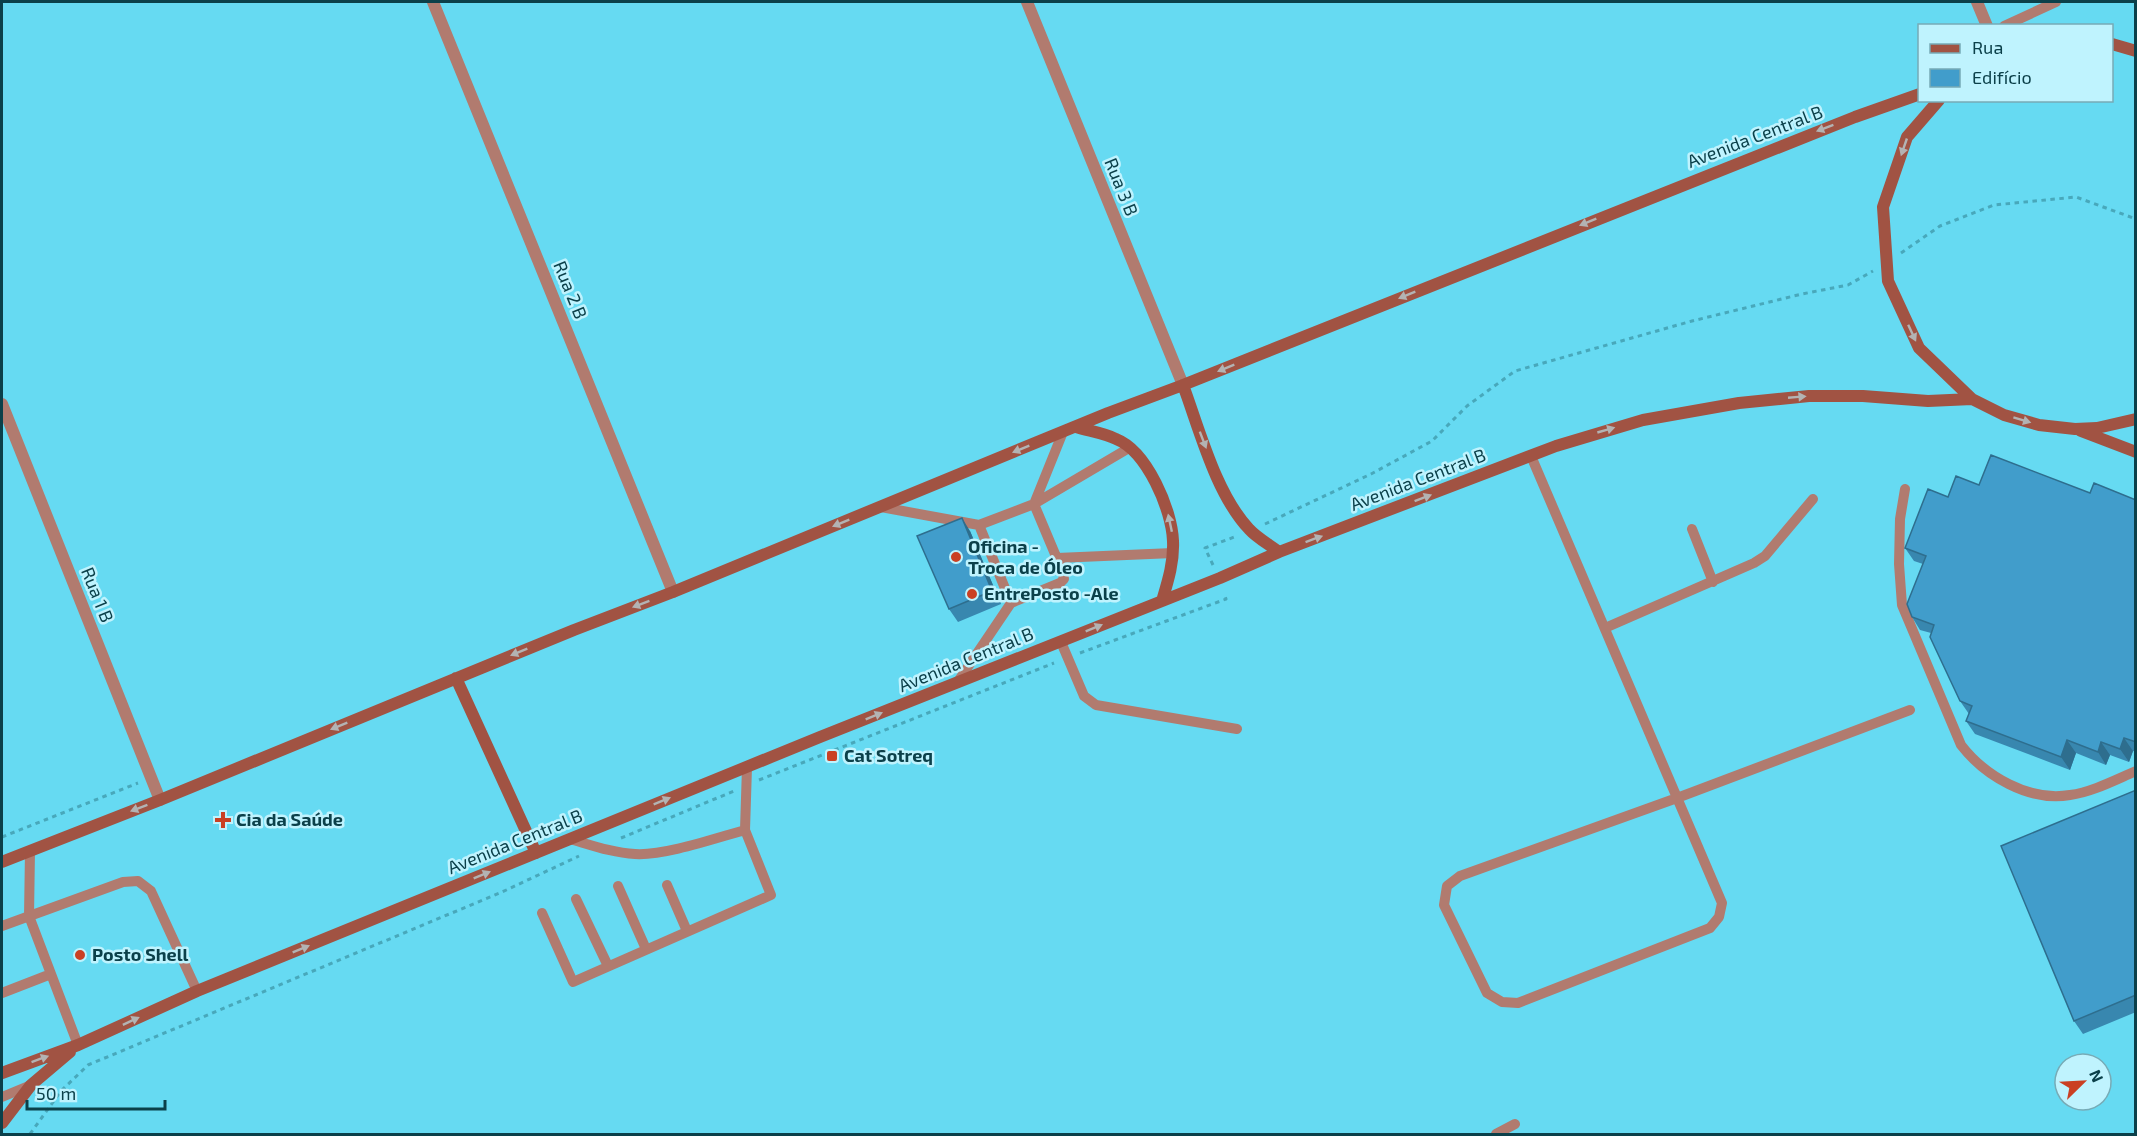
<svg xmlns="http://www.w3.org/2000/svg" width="2137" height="1136" viewBox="0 0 2137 1136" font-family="'Exo 2',sans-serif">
  <rect width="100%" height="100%" fill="#66daf2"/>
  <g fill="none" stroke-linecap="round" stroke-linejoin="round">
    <path stroke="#48a8bb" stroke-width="3" stroke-dasharray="4.5 4.5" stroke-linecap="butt" d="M1901 253 1940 226 1994 205 2076 197 2136 219
      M1265 524 1371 474 1432 441 1467 406 1515 371 1692 321 1802 294 1848 285 1873 271
      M1213 565 1205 548 1237 536
      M1080 653 1226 599 1224 593
      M759 780 1054 663
      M2 837 138 783
      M621 838 734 791
      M30 1134 61 1091 88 1065 502 892 579 856"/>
    <path stroke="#b17b6f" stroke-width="10" d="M2004 26 2056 2
      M1531 456C1595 605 1658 754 1722 903L1719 917 1710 928 1518 1003 1502 1002 1487 993 1444 905 1447 886 1460 876 1677 798 1910 710
      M1905 489 1900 519 1899 564 1902 605 1961 745C1985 776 2029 802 2070 795 2092 792 2115 780 2136 771
      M881 507 979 525 1011 603 957 683
      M979 525 1034 504 1129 448
      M1692 529 1713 582
      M1057 558 1173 553
      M1011 603 1060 583 1064 579 1063 573 1034 504 1063 432
      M1605 628 1754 563 1765 556 1813 499
      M1061 642 1084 696 1096 705 1237 729
      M570 839C591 845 613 853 635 854 664 856 716 838 745 830L747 767
      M30 851 29 916 78 1045
      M667 885 687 931
      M618 886 646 949
      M576 899 608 966
      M542 913 573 982 771 895 745 830
      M2 926 123 882 138 881 151 891 197 991
      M2 993 51 974
      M2 1097 31 1085
      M1496 1134 1515 1124"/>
    <path stroke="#b17b6f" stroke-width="12" d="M433 2 673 592
      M1027 2 1183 385
      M1977 2 1987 26
      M2 404 160 800"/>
    <path stroke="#a15343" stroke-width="12" d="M2112 44 2136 51
      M1939 100 1907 137 1883 207 1888 281 1919 348 1972 399 2004 415 2039 425 2075 429 2097 428 2136 419
      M1183 385C1200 431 1216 494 1249 529 1257 538 1270 545 1279 552
      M1076 427C1089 431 1104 433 1116 439 1147 451 1172 510 1173 541 1174 562 1168 581 1162 601
      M2081 431 2136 452
      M456 678 536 853
      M2 862 160 800 574 630 673 592 1108 413 1183 385 1855 117 1920 94
      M2 1073 78 1045 197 991 820 737 1220 578 1279 552 1556 446 1643 420 1739 403 1809 396H1863L1928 401 1972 399
      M2 1123 31 1085 70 1052"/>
  </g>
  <path fill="#3887af" d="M1979 485 2090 493 2136 500V752L2133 751 2129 762 2110 755 2106 765 2076 753 2070 770 1975 734 1966 721 1969 714 1960 701 1931 633 1920 630 1912 617 1923 564 1914 561 1905 548 1948 497Z
    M970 531 1001 604 958 622 949 609Z
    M2136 790V1012L2083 1034 2074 1021Z"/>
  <path fill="#2e6e8e" d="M962 518 970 531 1001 604 992 591Z
    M2124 738 2133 751 2129 762 2120 749Z
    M2067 740 2076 753 2070 770 2061 757Z
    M2101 742 2110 755 2106 765 2098 752Z"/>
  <path fill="#419dcb" stroke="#2e6e8e" stroke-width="1.5" d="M1991 455 2090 493 2094 483 2136 500V742L2124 738 2120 749 2101 742 2098 752 2067 740 2061 757 1966 721 1972 706 1960 701 1930 637 1934 625 1912 617 1907 604 1926 556 1905 548 1928 489 1948 497 1956 476 1979 485Z
    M962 518 992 591 949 609 917 536Z
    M2136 790V995L2074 1021 2001 846Z"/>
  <defs><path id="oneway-solid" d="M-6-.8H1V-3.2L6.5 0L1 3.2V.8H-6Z" transform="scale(1.5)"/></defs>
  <g fill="#b3b3b3">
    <use href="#oneway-solid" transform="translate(1825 128) rotate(159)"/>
    <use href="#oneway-solid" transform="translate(1904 147) rotate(109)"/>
    <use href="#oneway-solid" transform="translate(1588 222) rotate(158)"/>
    <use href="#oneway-solid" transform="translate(1407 295) rotate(158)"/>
    <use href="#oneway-solid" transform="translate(1912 333) rotate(65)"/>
    <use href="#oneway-solid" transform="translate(1226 368) rotate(158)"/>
    <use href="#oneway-solid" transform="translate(1797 397) rotate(-5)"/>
    <use href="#oneway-solid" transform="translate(2022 420) rotate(17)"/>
    <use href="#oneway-solid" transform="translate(1606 430) rotate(-16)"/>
    <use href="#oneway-solid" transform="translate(1203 440) rotate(69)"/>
    <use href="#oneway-solid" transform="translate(1021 449) rotate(158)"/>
    <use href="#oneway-solid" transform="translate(1423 498) rotate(-21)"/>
    <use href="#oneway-solid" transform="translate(841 523) rotate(158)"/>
    <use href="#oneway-solid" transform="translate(1170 523) rotate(-102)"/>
    <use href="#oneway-solid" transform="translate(1314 539) rotate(-20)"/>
    <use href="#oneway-solid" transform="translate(641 604) rotate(159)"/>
    <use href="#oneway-solid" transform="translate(1094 628) rotate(-22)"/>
    <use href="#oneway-solid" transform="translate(519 652) rotate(158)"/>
    <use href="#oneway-solid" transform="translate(874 716) rotate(-22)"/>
    <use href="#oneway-solid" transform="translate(339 726) rotate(158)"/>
    <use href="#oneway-solid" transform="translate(662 801) rotate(-22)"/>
    <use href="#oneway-solid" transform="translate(139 808) rotate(159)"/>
    <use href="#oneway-solid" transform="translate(482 875) rotate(-22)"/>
    <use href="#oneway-solid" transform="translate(301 949) rotate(-22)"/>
    <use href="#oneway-solid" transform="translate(131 1021) rotate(-25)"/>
    <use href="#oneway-solid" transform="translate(40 1059) rotate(-20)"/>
  </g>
  <g fill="#ca4023" stroke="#bff3fe" stroke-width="2">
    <circle cx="956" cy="557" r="6"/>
    <circle cx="972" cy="594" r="6"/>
    <rect x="826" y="750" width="12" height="12" rx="3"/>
    <path d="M220 811h6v6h6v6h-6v6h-6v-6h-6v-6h6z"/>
    <circle cx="80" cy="955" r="6"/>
  </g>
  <g text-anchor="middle" stroke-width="5" stroke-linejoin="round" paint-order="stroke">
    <g font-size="18" fill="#0b404a" stroke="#bff3fe">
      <text transform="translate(1755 137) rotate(-21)" y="6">Avenida Central B</text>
      <text transform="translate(1121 187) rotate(68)" y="6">Rua 3 B</text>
      <text transform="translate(570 290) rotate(68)" y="6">Rua 2 B</text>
      <text transform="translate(1418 480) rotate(-21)" y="6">Avenida Central B</text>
      <text transform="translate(97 595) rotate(68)" y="6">Rua 1 B</text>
      <text transform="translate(966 660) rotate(-22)" y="6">Avenida Central B</text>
      <text transform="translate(515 842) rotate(-22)" y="6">Avenida Central B</text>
    </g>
    <g font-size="18" font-weight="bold" fill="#0b404a" stroke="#bff3fe" text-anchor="start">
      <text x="968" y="553">Oficina -<tspan x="968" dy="21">Troca de Óleo</tspan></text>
      <text x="984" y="600">EntrePosto -Ale</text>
      <text x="844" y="762">Cat Sotreq</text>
      <text x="236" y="826">Cia da Saúde</text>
      <text x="92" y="961">Posto Shell</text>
    </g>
  </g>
  <rect width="2137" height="1136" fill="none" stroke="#0b404a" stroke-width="6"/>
  <rect x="1918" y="24" width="195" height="78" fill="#bff3fe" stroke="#77abb6" stroke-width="1.5"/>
  <rect x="1930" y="44" width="30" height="9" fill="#a15343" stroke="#77abb6" stroke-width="1.5"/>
  <text x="1972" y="54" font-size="18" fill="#0b404a">Rua</text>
  <rect x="1930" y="69" width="30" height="18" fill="#419dcb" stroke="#77abb6" stroke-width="1.5"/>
  <text x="1972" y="84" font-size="18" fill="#0b404a">Edifício</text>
  <g transform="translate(2083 1082) rotate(66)"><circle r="28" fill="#bff3fe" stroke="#77abb6" stroke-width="1.5"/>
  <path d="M0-4.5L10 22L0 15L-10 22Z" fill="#ca4023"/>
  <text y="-9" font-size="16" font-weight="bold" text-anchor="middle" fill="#0b404a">N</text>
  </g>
  <path d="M27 1100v9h138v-9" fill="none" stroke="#0b404a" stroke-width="3"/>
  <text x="36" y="1100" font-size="18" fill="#0b404a" stroke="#bff3fe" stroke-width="4.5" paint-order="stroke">50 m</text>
</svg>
